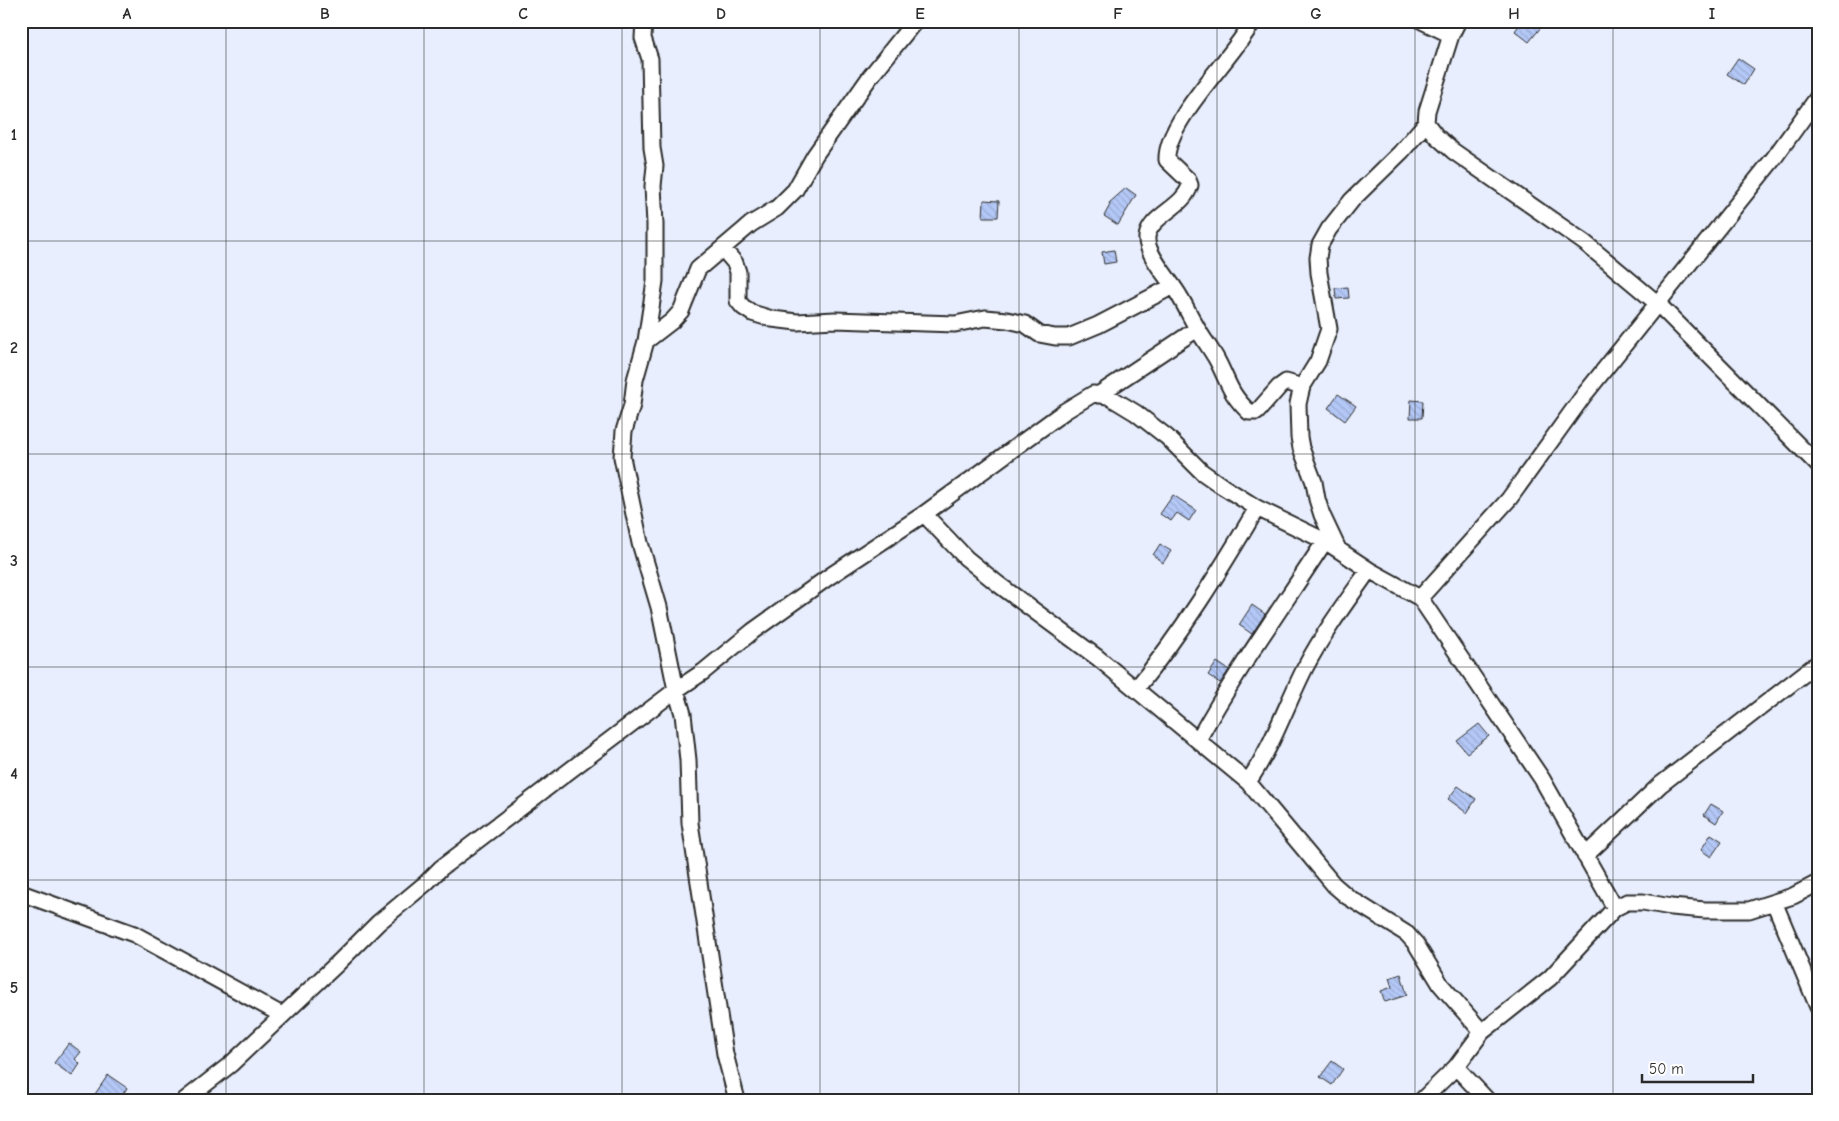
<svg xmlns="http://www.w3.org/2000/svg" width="1839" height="1121" viewBox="0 0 1839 1121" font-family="'Comic Neue',sans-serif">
  <defs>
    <pattern id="building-back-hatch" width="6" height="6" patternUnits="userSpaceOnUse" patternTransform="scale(1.25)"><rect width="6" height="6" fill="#b4c8f7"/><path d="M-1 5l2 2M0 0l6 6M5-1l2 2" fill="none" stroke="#9bacd4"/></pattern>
  </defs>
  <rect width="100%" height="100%" fill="#e8eefd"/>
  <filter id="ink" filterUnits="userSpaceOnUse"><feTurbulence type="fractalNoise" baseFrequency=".02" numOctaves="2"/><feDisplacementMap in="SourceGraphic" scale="10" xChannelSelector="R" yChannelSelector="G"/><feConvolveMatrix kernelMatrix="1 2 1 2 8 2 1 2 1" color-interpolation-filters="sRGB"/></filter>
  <g filter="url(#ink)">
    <path fill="url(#building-back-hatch)" stroke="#2b2b2b" d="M1522 21H1546L1529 42 1515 31Z
      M1738 58 1754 69 1744 85 1727 74Z
      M1126 188 1136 195 1118 225 1104 216 1110 205 1109 203Z
      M984 200 999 201 998 217H983Z
      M1114 250 1116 262 1104 264 1102 252Z
      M1348 287 1349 298 1336 299 1335 288Z
      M1338 394 1356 406 1345 421 1328 408Z
      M1411 400 1423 401 1422 418H1410Z
      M1173 495 1196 510 1189 521 1177 513 1171 521 1160 514Z
      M1160 544 1171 551 1163 563 1153 555Z
      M1252 605 1265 614 1252 634 1239 625Z
      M1217 662 1229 670 1220 683 1208 675Z
      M1479 724 1489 736 1467 753 1457 741Z
      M1458 786 1476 799 1467 813 1448 799Z
      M1711 804 1723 811 1716 823 1704 815Z
      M1711 834 1722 841 1711 857 1701 850Z
      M1401 974 1407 995 1385 1002 1381 991 1392 987 1389 978Z
      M69 1043 81 1052 75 1059 80 1064 72 1076 54 1063Z
      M1332 1061 1343 1069 1332 1085 1320 1077Z
      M108 1075 127 1088 119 1100H91Z"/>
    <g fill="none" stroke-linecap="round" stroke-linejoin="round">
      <defs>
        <path id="minor" d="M644 21 643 38 650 59 652 148 655 166 653 186 655 224V281L646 341 635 380 632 405 624 431 622 457 640 543 659 607 676 690 683 714 688 760 690 823 725 1054 737 1100
          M1253 21C1234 57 1165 121 1167 160L1188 180 1190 185C1184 208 1150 215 1147 237 1145 254 1172 282 1180 297 1186 307 1191 318 1197 328 1203 339 1211 349 1217 360 1229 383 1229 393 1249 412H1257L1279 387 1286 382 1302 387
          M1422 21 1451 35
          M1458 21 1451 35 1427 111 1426 123 1436 136 1453 151 1585 243 1658 304 1818 465
          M723 249 735 263 738 272V301L743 307 752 313 772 319 797 322 835 320 955 324 985 318 1007 320 1025 324 1039 334 1055 337H1069L1098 325 1173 286
          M646 341 672 321 681 311 698 269 751 224 777 208 795 190 815 155 870 77 915 21
          M1098 395 1197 329
          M924 514 966 558 998 584 1098 658 1248 782 1334 885 1348 897 1407 934 1416 944 1441 985 1482 1032
          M1338 549 1322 515 1317 499 1314 482 1301 448 1299 437 1298 404 1300 395 1302 387 1318 361 1329 329 1319 273 1318 258 1320 245 1329 229 1352 200 1401 152 1426 123
          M1420 598 1509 499 1584 395 1774 158 1818 97
          M1136 689C1182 632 1220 571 1257 508
          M1198 740C1236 671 1282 607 1325 541
          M1248 782C1273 746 1286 705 1306 666 1324 632 1347 601 1369 570
          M1585 856 1660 785 1818 663
          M21 893 134 934 282 1015
          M1774 902 1818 1007
          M1456 1067 1487 1100
          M185 1100 231 1064 339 962 378 923 426 883 441 868 676 690 703 672 753 631 830 576 924 514 1065 411 1093 394 1108 396 1136 413 1167 437 1202 472 1222 486 1257 508 1325 541 1369 570 1420 598 1542 779 1615 908
          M1422 1100 1456 1067 1482 1032 1550 978 1615 908 1627 902H1643L1671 907 1705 910H1749L1793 896 1818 883"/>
      </defs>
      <use href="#minor" stroke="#2b2b2b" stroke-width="19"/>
      <use href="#minor" stroke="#fff" stroke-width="15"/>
    </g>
  </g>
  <path fill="none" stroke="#2b2b2b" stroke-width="1" stroke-opacity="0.55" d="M226 21V1100M424 21V1100M622 21V1100M820 21V1100M1019 21V1100M1217 21V1100M1415 21V1100M1613 21V1100M21 241H1818M21 454H1818M21 667H1818M21 880H1818"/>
  <rect width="1839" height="1121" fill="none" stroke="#fff" stroke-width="55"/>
  <path d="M1642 1074v8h111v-8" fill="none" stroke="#2b2b2b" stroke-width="2.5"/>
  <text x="1649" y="1074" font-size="15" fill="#2b2b2b" stroke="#ffffff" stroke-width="4" paint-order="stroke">50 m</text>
  <rect x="28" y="28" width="1784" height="1066" fill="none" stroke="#2b2b2b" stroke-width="2"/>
  <g font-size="16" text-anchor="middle" font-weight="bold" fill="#2b2b2b">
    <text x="127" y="19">A</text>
    <text x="325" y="19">B</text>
    <text x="523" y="19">C</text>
    <text x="721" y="19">D</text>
    <text x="920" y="19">E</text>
    <text x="1118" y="19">F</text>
    <text x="1316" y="19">G</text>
    <text x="1514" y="19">H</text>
    <text x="1712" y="19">I</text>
    <text x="14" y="140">1</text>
    <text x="14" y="353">2</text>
    <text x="14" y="566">3</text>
    <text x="14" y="779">4</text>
    <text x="14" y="993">5</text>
  </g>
</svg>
